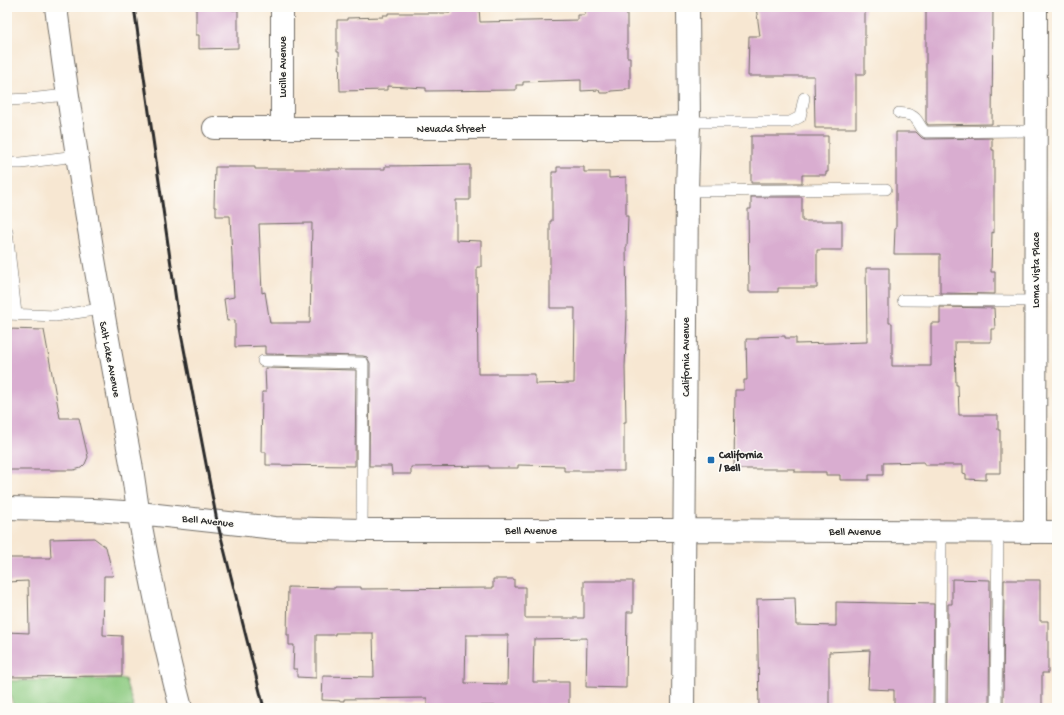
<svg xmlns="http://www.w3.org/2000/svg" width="1064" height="715" viewBox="0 0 1064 715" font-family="'Gochi Hand',sans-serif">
  <rect width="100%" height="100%" fill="#fdfcf7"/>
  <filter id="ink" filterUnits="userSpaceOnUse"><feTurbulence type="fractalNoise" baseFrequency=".025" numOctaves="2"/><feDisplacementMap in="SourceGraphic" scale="8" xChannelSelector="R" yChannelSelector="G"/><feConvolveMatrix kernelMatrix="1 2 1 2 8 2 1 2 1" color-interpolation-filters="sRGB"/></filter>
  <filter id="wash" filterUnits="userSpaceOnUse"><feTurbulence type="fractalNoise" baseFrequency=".012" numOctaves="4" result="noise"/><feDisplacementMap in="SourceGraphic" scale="16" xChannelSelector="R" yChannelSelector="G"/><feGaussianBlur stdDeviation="0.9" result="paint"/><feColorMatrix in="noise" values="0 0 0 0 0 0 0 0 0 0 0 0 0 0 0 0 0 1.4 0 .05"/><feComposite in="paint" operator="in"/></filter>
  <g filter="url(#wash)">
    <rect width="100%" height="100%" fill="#f7e7d2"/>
    <path fill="#8dcb81" stroke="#5c7b56" d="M125 679 134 708H14L7 683V681Z"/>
    <g id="blocks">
      <path fill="#d9add0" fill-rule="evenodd" d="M196 7H232V10H238V48L199 49V35H196Z
        M450 7H479L480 22 578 20V15H585V9H622L623 11 627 10V57H630V89H625V90L611 91 608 93H600L599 90 581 91V80L523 82V85H516V90L426 91V88L387 86V90L340 91 339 52H337V20H347V18L383 17V15H388V13H450Z
        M756 7H865V74H856V128H815L814 76H748L749 36H760Z
        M926 7H993L992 124 928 125 926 122Z
        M896 132H916L922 138 926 139 992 138V150H994V233L992 232 991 272H995V294L940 293V254H894L895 228H896Z
        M751 136H828V172H826V175H802V183H751Z
        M470 165V200H456V240L481 241V267H477L478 374H535V384L574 383 575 308H550V221H552V172H557V167H584V172H609V178L626 177V216H628L627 247H626L627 316 625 367 626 422H624V471H564V466L518 465V468H489V466L411 467V474H392L391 466H369L370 363 367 357 363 356 265 354V346L235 347V320L227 321 224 299 234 297 230 216H216V207H214L215 167H255V169H385V166ZM312 223 310 323H270L265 292 262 293 259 224Z
        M751 197H802V221H842V250H817V288H778V292H749L748 209H751Z
        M866 268H889V323H892V366H931V323H940V307L994 308 995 329H991V342H955L956 385H958L959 415H998V430H1000V473H986V480L966 479V474L963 473V465H924V462L883 463V475H869V480H840V475H826V472H795V469H734L735 390H744V380H747L746 339H758V337L785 336V338H796V344L867 342Z
        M7 329 44 330 60 418H79L88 457 85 464 81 468 74 470H7Z
        M265 368 356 370 355 466 266 465V452H261L262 392H266Z
        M94 538 106 547 113 576H104L103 635 122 636V676L7 677V632L29 633 28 581 7 582V558H51L50 539Z
        M493 579H514V587H525V618H584V581H633V612H627L626 688 586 687 587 638 534 639 533 682H569V705L480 706V708L427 707V698L344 699V701L322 700 323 676 374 677 373 633H335V635H316V678L297 677V669H293L294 645H289V635H287L288 587 335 588V587H361V589L493 588ZM466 635H508L507 684 465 683Z
        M952 579 990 580 989 708H947L948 604H952Z
        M1004 580H1040V621H1048V673H1042V708H1003Z
        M795 598 796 625 836 626V602L934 604 933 708H894V690L868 689 870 650 829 652V708H759L757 599Z"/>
    </g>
  </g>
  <g filter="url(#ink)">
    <use href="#blocks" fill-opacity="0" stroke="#726d65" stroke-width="1"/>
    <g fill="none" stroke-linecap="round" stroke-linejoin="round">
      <defs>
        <path id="service" d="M7 100 28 99 67 95
          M899 113C903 114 909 114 912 116 919 119 919 128 926 132L1036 131
          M689 122H790L800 117 804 98
          M7 163H21L76 156
          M687 191 886 189
          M7 231 16 314
          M903 300 1034 301
          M7 314 55 316 101 309
          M263 361 363 363 362 530
          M940 708 941 532
          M996 708 998 532"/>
        <path id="minor" d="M282 7V127
          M214 128H656L689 127
          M1035 532 1036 7"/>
        <path id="tertiary" d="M56 7C75 160 102 311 131 463 134 480 136 498 139 516 151 580 164 644 181 708
          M7 508 93 510 139 513 275 528 362 530H684L1057 532
          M683 708 687 191 689 122 688 7"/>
      </defs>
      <use href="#service" stroke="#726d65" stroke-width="12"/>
      <use href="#minor" stroke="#726d65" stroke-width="24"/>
      <use href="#tertiary" stroke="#726d65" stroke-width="24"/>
      <use href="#service" stroke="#fff" stroke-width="11"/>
      <use href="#minor" stroke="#fff" stroke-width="22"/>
      <use href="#tertiary" stroke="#fff" stroke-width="22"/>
      <path stroke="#2b2b2b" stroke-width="3" d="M134 7 180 328 217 521 264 708"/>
    </g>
  </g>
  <rect fill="#1f6fb2" stroke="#fdfcf7" stroke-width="1.5" x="707" y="456" width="8" height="8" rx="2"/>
  <g text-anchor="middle" stroke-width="3" stroke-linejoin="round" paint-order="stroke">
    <g font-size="11" fill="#2b2b2b" stroke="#fdfcf7">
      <text transform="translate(282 67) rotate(-90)" y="4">Lucille Avenue</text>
      <text x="451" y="132">Nevada Street</text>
      <text transform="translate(1035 270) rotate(-90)" y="4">Loma Vista Place</text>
      <text transform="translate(685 357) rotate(-90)" y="4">California Avenue</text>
      <text transform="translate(111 359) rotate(79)" y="4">Salt Lake Avenue</text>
      <text transform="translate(208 520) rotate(6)" y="4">Bell Avenue</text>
      <text x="531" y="534">Bell Avenue</text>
      <text x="855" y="535">Bell Avenue</text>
    </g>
    <g font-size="11" font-weight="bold" fill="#2b2b2b" stroke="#fdfcf7" text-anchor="start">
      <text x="719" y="458">California<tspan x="719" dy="13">/ Bell</tspan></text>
    </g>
  </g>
  <rect width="1064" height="715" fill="none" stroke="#fdfcf7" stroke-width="24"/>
</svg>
